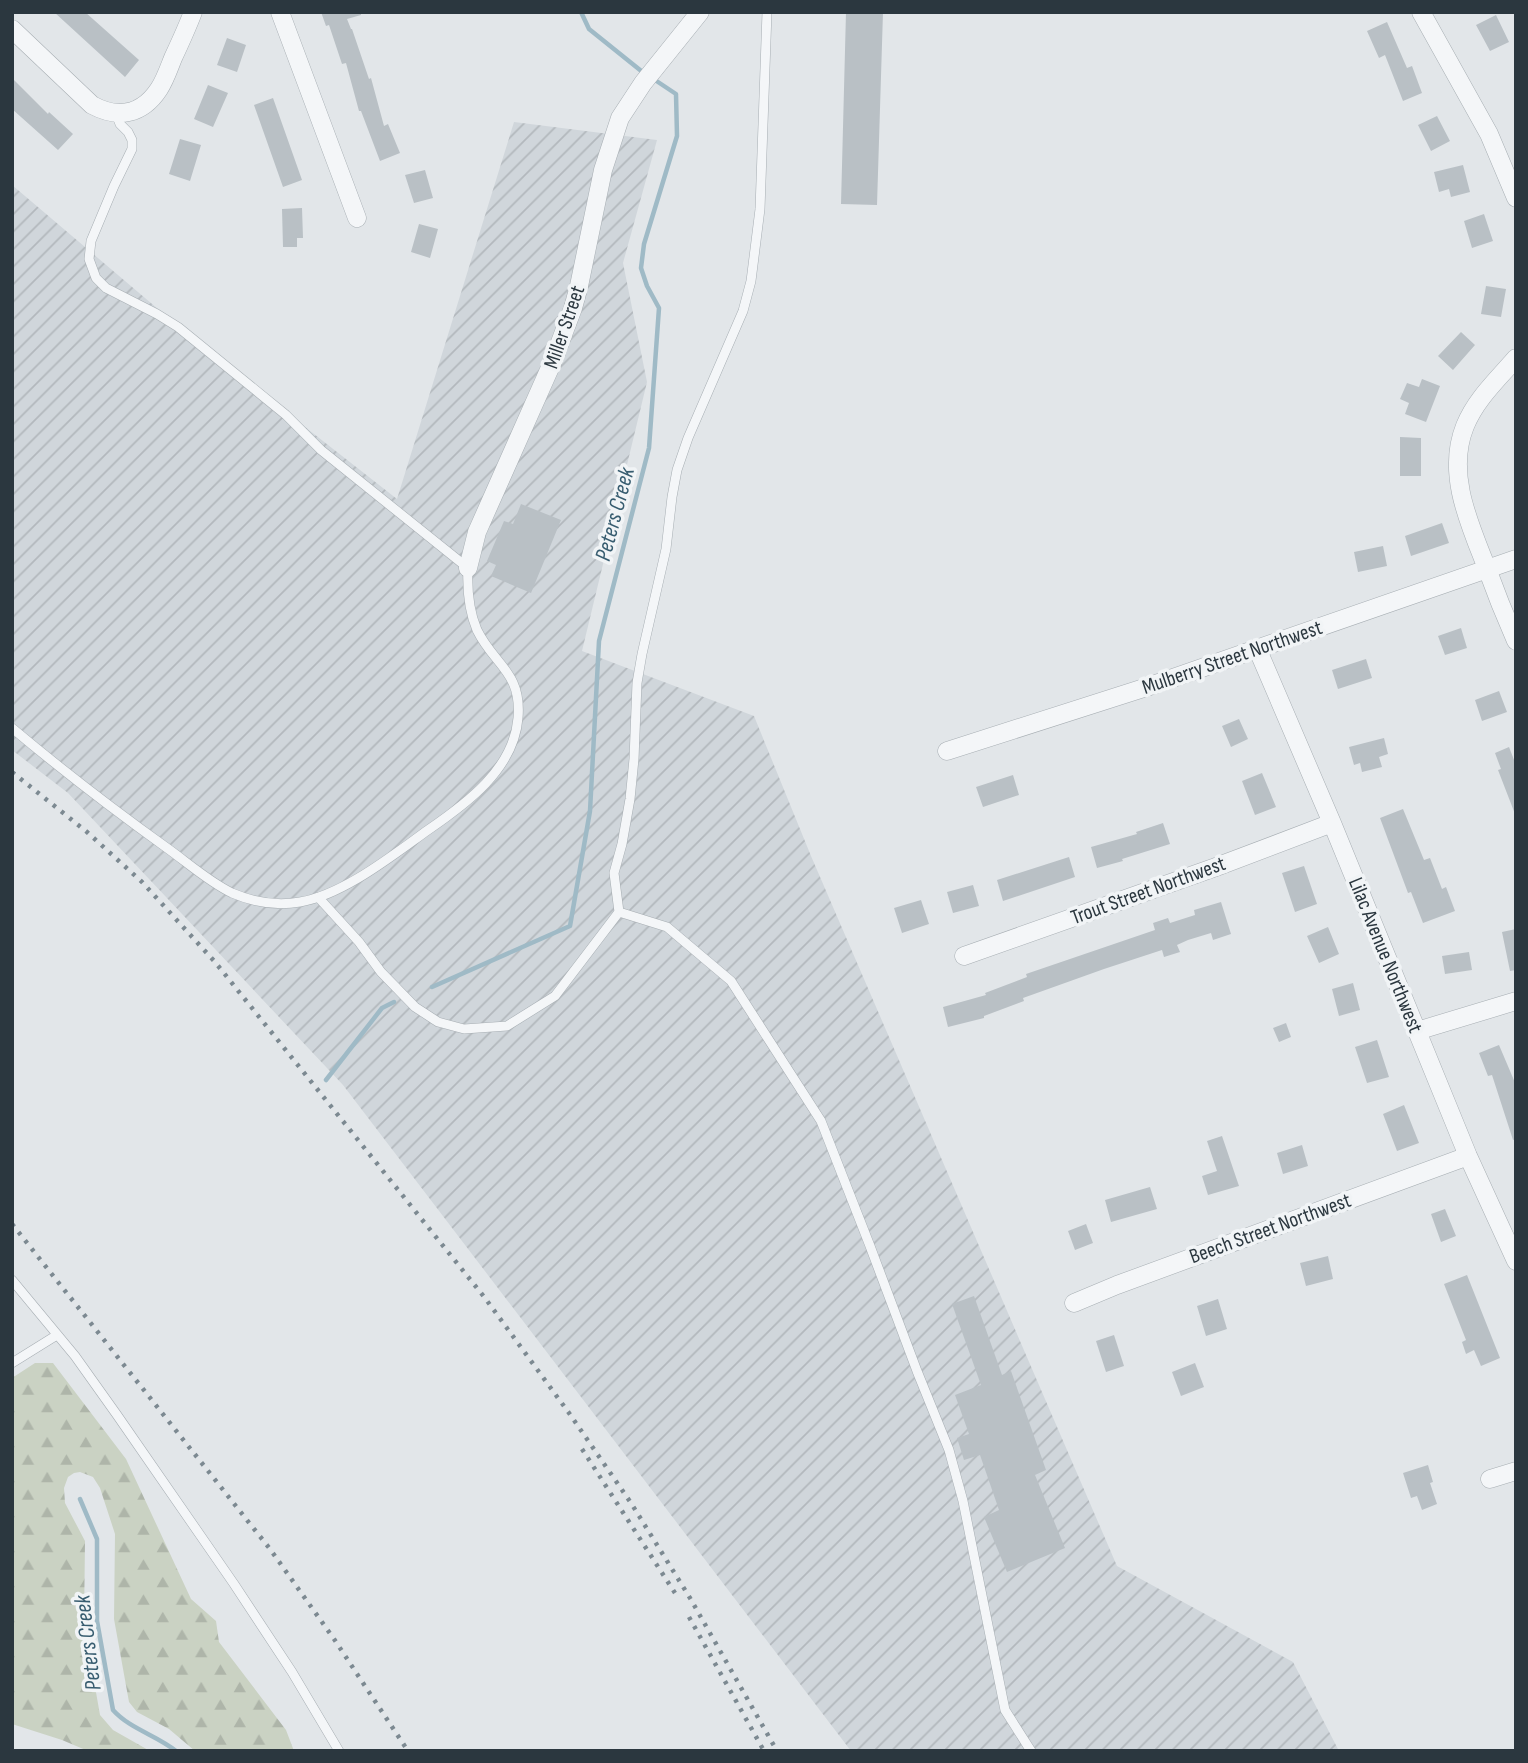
<svg xmlns="http://www.w3.org/2000/svg" width="1528" height="1763" viewBox="0 0 1528 1763" font-family="'Sofia Sans Condensed',sans-serif">
  <defs>
    <pattern id="industrial-furrows" width="10" height="10" patternUnits="userSpaceOnUse" patternTransform="scale(1.75)"><rect width="10" height="10" fill="#d0d6db"/><path d="M-1 1l2-2M0 10L10 0M9 11l2-2" fill="none" stroke="#b3b8bd"/></pattern>
    <pattern id="forest-firs" width="22" height="20" patternUnits="userSpaceOnUse" patternTransform="scale(1.75)"><rect width="22" height="20" fill="#cad2c3"/><path d="M5 1l3.5 6h-7zM16 11l3.5 6h-7z" fill="#aeb5a9"/></pattern>
  </defs>
  <rect width="100%" height="100%" fill="#e2e6e9"/>
  <path fill="url(#industrial-furrows)" d="M514 122 657 140 623 263 647 382 582 651 754 716 811 856 1117 1566 1293 1662 1339 1751H851L343 1085 68 793 12 750V185L198 343 397 499Z"/>
  <path fill="url(#forest-firs)" d="M35 1363H53L126 1459 191 1599 216 1621 219 1642 286 1730 294 1751H195L169 1729 137 1712 129 1702 114 1619 115 1534 100 1488 93 1477 80 1472 74 1473 68 1477 64 1488 65 1503 85 1541 84 1624 100 1715 113 1730 150 1751H88L62 1740 12 1724V1378Z"/>
  <g fill="none" stroke-linecap="round" stroke-linejoin="round">
    <path stroke="#9fbac6" stroke-width="4.5" d="M581 12 589 29 645 74
      M432 987 570 926 590 811 599 641 649 448 659 308 647 286 641 268 644 244 677 136 676 94 652 78
      M326 1080 382 1008 394 1002
      M80 1499 97 1539V1621L113 1710C130 1729 156 1735 176 1751"/>
  </g>
  <path fill="#b9c0c5" d="M54 12H85L139 60 125 77Z
    M321 12H361V15L347 19 351 29H352L369 79 371 78 384 126 388 124 400 153 380 161 361 111H359L346 63 342 64 329 25 326 26Z
    M846 12H883L877 205 841 204Z
    M1496 15 1509 42 1490 51 1476 25Z
    M1387 22 1407 68 1412 66 1422 93 1403 101 1385 55 1379 58 1367 31Z
    M227 38 246 45 237 72 217 65Z
    M12 78 48 114 49 112 73 134 58 150 12 109Z
    M208 85 228 93 213 127 194 119Z
    M273 98 302 180 283 187 254 105Z
    M1437 116 1450 141 1431 151 1418 125Z
    M180 139 201 145 190 181 169 174Z
    M1463 165 1470 192 1451 197 1449 189 1439 192 1434 172Z
    M425 170 433 198 414 203 405 175Z
    M302 208 303 238H297V247H283L282 209Z
    M1484 214 1493 241 1472 248 1464 221Z
    M419 224 438 229 430 258 411 252Z
    M1486 286 1506 289 1501 317 1481 314Z
    M1461 332 1475 345 1453 370 1438 356Z
    M1422 379 1440 386 1426 422 1405 414 1409 403 1400 399 1407 383 1419 387Z
    M1400 437 1421 438V476H1400Z
    M521 504 561 520 531 593 491 576 496 565 487 561 504 521 513 524Z
    M1442 523 1449 543 1411 556 1405 536Z
    M1383 546 1387 566 1358 572 1354 552Z
    M1461 628 1467 648 1445 655 1438 636Z
    M1366 659 1372 678 1338 689 1332 670Z
    M1499 691 1507 712 1482 721 1475 700Z
    M1239 719 1248 739 1231 747 1222 726Z
    M1384 738 1388 754 1379 757 1382 767 1362 772 1360 763 1354 765 1349 747Z
    M1509 747 1516 765 1515 814 1498 770 1501 769 1495 753Z
    M1262 773 1276 807 1255 815 1242 781Z
    M1013 775 1019 795 983 807 976 787Z
    M1403 809 1424 860 1430 858 1442 889 1446 887 1455 911 1423 923 1411 892 1408 893 1380 818Z
    M1163 823 1170 844 1122 859 1123 861 1097 868 1091 847 1137 834 1136 832Z
    M1069 857 1075 877 1003 901 997 880Z
    M1304 866 1317 904 1295 912 1282 873Z
    M973 885 979 906 953 913 947 892Z
    M921 900 929 924 902 933 894 908Z
    M1221 902 1231 934 1213 940 1211 933 1188 940 1177 945 1180 952 1164 957 1162 950 1104 969 1023 998 1024 1001 984 1016V1018L948 1027 943 1007 986 995 985 993 1027 977 1026 974 1155 930 1153 923 1168 918 1170 923 1195 915 1194 910Z
    M1328 927 1339 954 1319 963 1307 936Z
    M1516 929V970L1510 971 1502 932Z
    M1469 952 1472 970 1445 974 1442 956Z
    M1353 983 1360 1010 1339 1016 1332 989Z
    M1286 1023 1291 1037 1279 1042 1273 1028Z
    M1377 1040 1389 1077 1367 1083 1355 1047Z
    M1499 1045 1516 1085V1139L1513 1140 1492 1075 1488 1076 1479 1053Z
    M1404 1105 1419 1143 1397 1151 1383 1114Z
    M1222 1136 1239 1186 1208 1195 1202 1176 1217 1171 1207 1141Z
    M1302 1145 1308 1166 1283 1174 1277 1153Z
    M1150 1187 1157 1209 1111 1222 1105 1200Z
    M1445 1209 1456 1236 1441 1242 1431 1214Z
    M1086 1224 1093 1243 1075 1250 1068 1231Z
    M1328 1256 1333 1279 1306 1286 1300 1263Z
    M1467 1275 1500 1358 1481 1366 1474 1350 1466 1354 1462 1342 1466 1340 1444 1284Z
    M974 1296 1002 1375 1011 1371 1046 1470 1035 1475 1065 1548 1007 1572 984 1517 999 1510 980 1455 964 1460 957 1438 969 1434 955 1395 981 1385 952 1304Z
    M1218 1299 1227 1329 1206 1336 1197 1306Z
    M1114 1335 1124 1366 1106 1372 1096 1341Z
    M1195 1363 1204 1387 1181 1396 1172 1372Z
    M1428 1465 1433 1482 1430 1483 1437 1504 1422 1510 1417 1496 1411 1498 1403 1473Z"/>
  <g fill="none" stroke-linecap="round" stroke-linejoin="round">
    <defs>
      <path id="service" d="M12 728C62 770 114 810 167 848 188 863 209 882 232 893 253 902 277 906 300 902 343 895 393 855 428 830 466 804 514 769 518 718 522 672 494 665 477 630 468 609 467 589 468 568L321 450 286 415 178 327 157 314 106 288 96 278 89 259 91 241 114 186 132 149V140L128 132 120 124 116 114
        M318 897 359 942 381 972 415 1007 438 1022 464 1029 507 1026 555 996 619 912 667 927 731 981 821 1121 870 1246 917 1371 949 1450 963 1501 1005 1710 1031 1751
        M619 912 614 873 622 844 630 799 634 759 637 683 642 654 666 549 672 497 677 470 688 438 743 311 751 281 760 209 767 12
        M12 1280 75 1356 117 1415 234 1584 292 1672 339 1751
        M12 1363 57 1335"/>
      <path id="minor" d="M280 12 357 218
        M1421 12 1489 134 1516 198
        M12 29 92 105C118 119 142 115 159 89 165 80 169 68 173 58 180 43 187 28 193 12
        M1516 358C1497 380 1476 399 1465 426 1446 473 1469 523 1486 566 1495 591 1505 616 1516 641
        M468 568 477 532 553 361 573 308 579 286 603 170 620 118 643 83 700 12
        M1257 648 1332 823 1468 1156 1516 1261
        M947 751 1147 687 1516 559
        M964 956 1216 867 1332 823
        M1417 1031 1516 1001
        M1074 1303 1117 1285 1468 1156
        M1490 1479 1516 1471"/>
    </defs>
    <use href="#service" stroke="#a7aeb3" stroke-width="10"/>
    <use href="#minor" stroke="#a7aeb3" stroke-width="19"/>
    <use href="#service" stroke="#f4f6f8" stroke-width="9"/>
    <use href="#minor" stroke="#f4f6f8" stroke-width="18"/>
    <path stroke="#7c8991" stroke-width="4.5" stroke-dasharray="3.5 7" stroke-linecap="butt" d="M12 772 87 832 142 882 215 962 485 1298 569 1413 631 1503 690 1598 777 1751
      M12 1224 270 1549 334 1639 408 1751
      M582 1449 675 1593
      M689 1617 764 1751"/>
  </g>
  <g text-anchor="middle" stroke-width="7" stroke-linejoin="round" paint-order="stroke">
    <g font-size="21" fill="#2b373f" stroke="#f1f4f6">
      <text transform="translate(564 327) rotate(-71)" y="7">Miller Street</text>
      <text transform="translate(1232 657) rotate(-19)" y="7">Mulberry Street Northwest</text>
      <text transform="translate(1148 890) rotate(-20)" y="7">Trout Street Northwest</text>
      <text transform="translate(1386 955) rotate(68)" y="7">Lilac Avenue Northwest</text>
      <text transform="translate(1270 1228) rotate(-20)" y="7">Beech Street Northwest</text>
    </g>
    <g font-size="23" font-style="italic" fill="#385d70" stroke="#f1f4f6">
      <text transform="translate(614 514) rotate(-75)" y="8">Peters Creek</text>
      <text transform="translate(87 1643) rotate(-97)" y="8">Peters Creek</text>
    </g>
  </g>
  <rect width="1528" height="1763" fill="none" stroke="#2b373f" stroke-width="28"/>
</svg>
